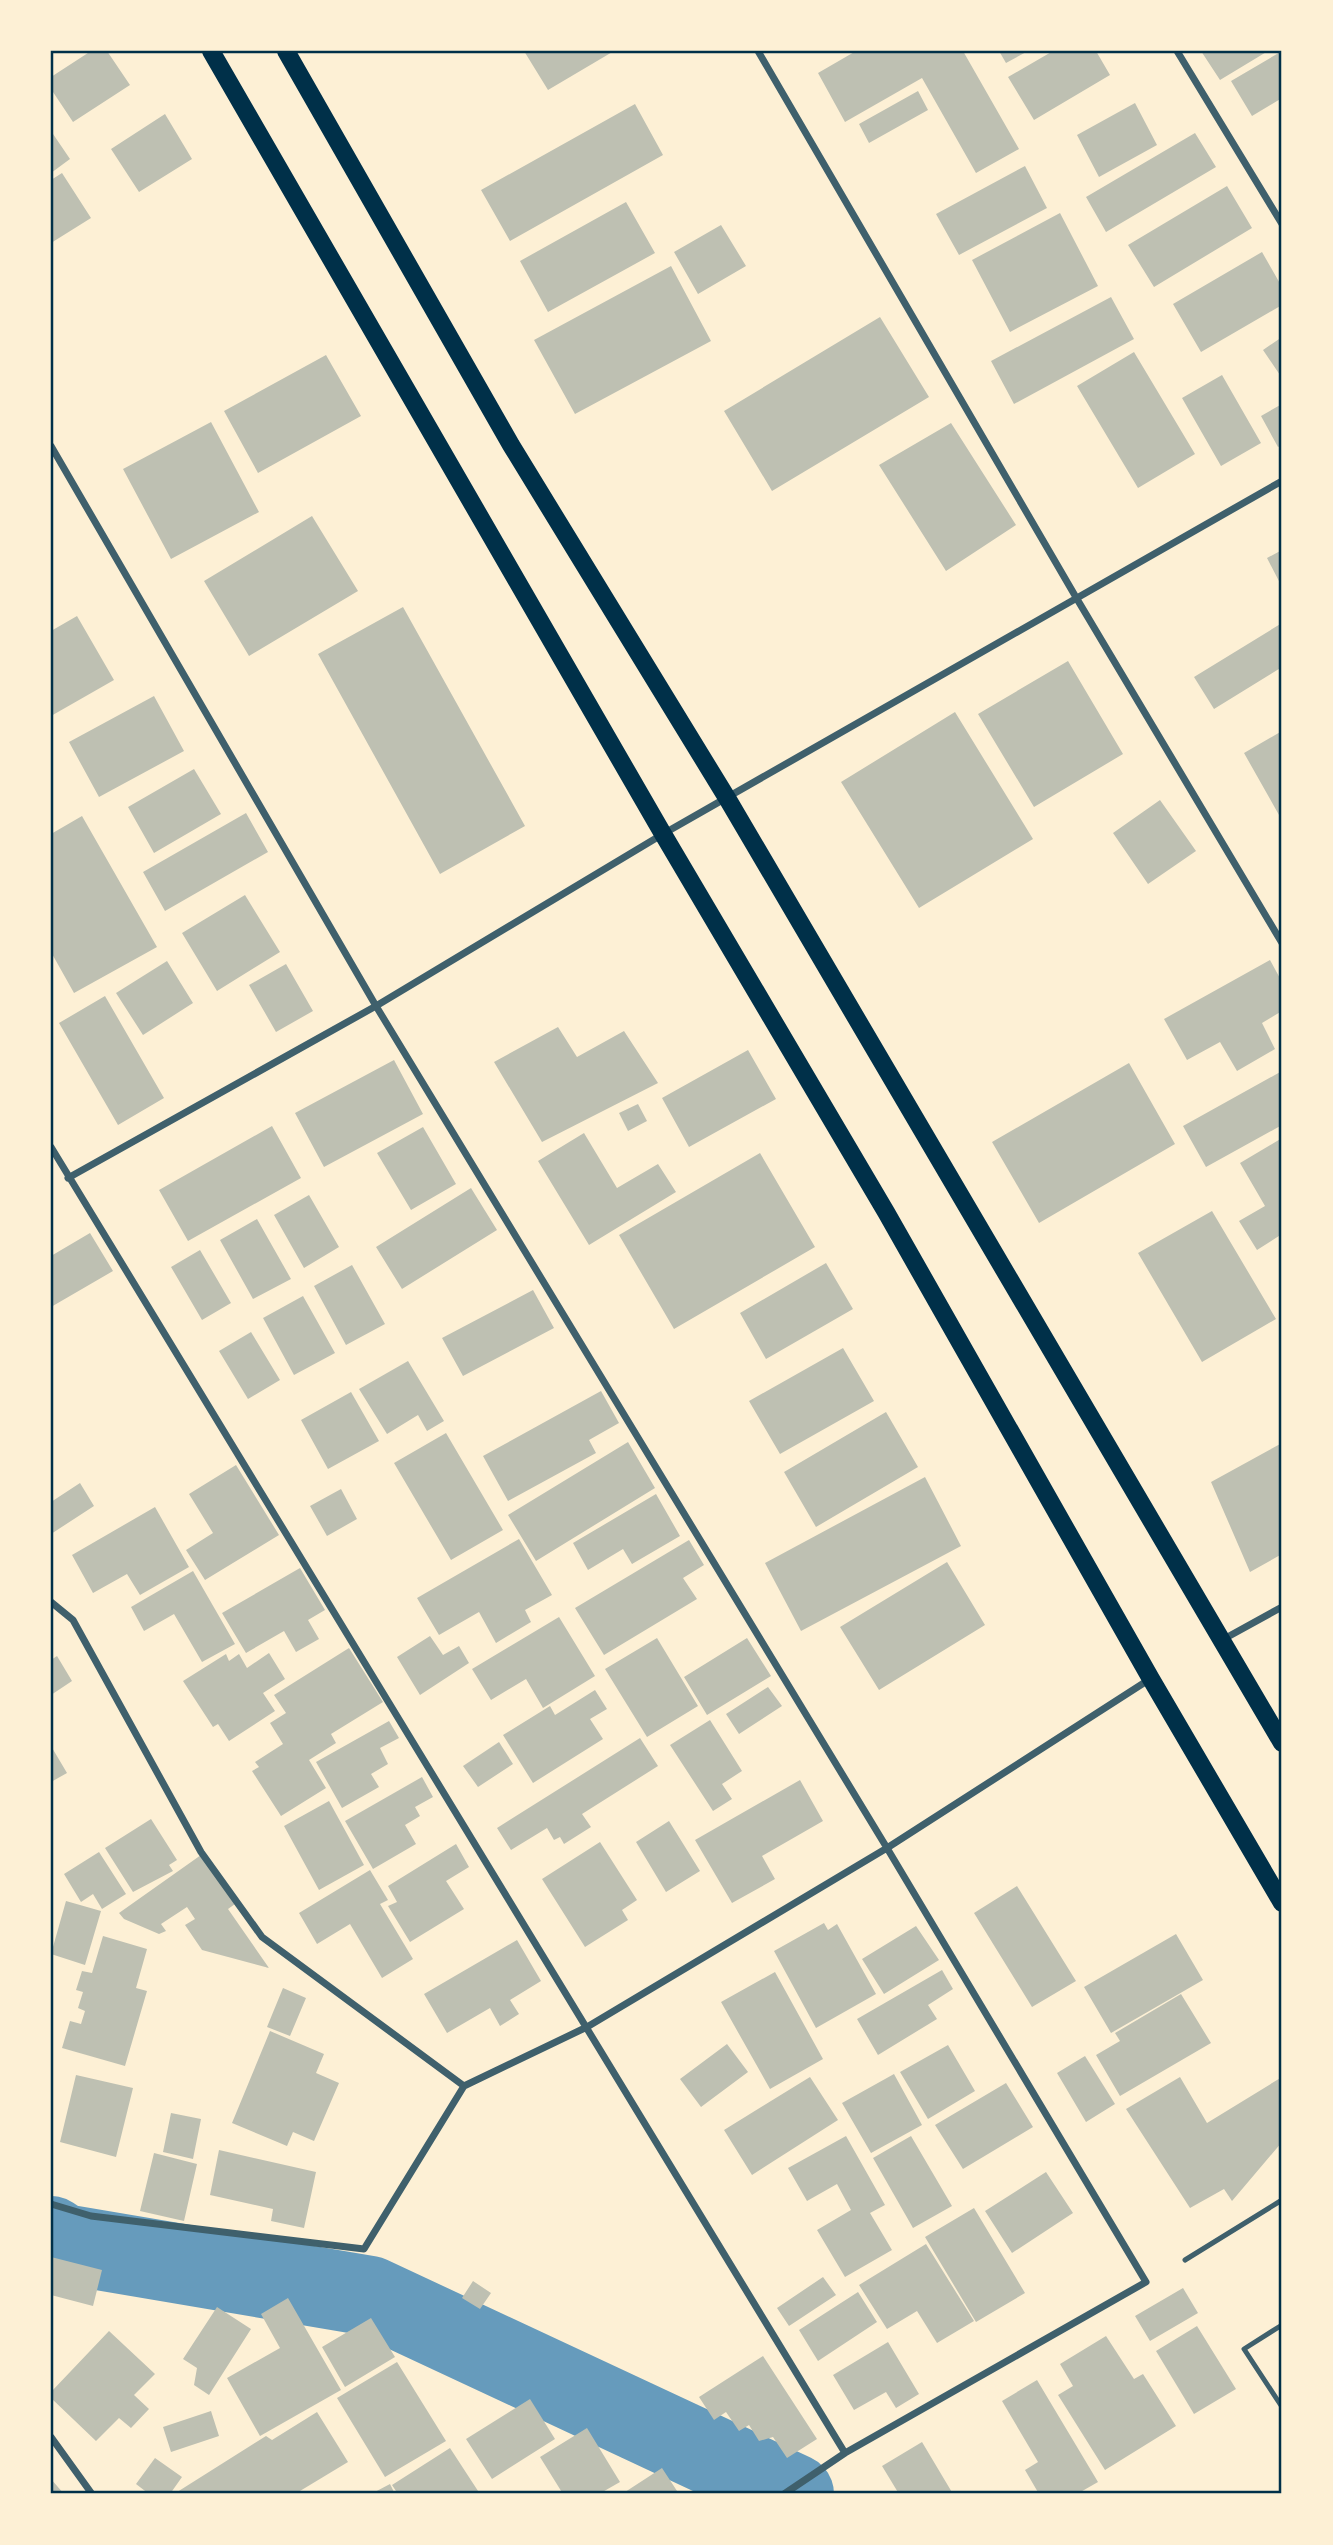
<svg xmlns="http://www.w3.org/2000/svg" width="1333" height="2545" viewBox="0 0 1333 2545" font-family="'Source Sans 3',sans-serif">
  <rect width="100%" height="100%" fill="#fdf0d5"/>
  <g fill="none" stroke-linecap="round" stroke-linejoin="round">
    <path stroke="#669bbc" stroke-width="80" d="M51 2236 63 2244 370 2296 794 2494"/>
  </g>
  <path fill="#bec0b2" d="M91 51H107L130 85 73 122 51 89V77Z
    M524 51H614L548 90Z
    M856 51H963L1019 149 976 173 922 78 845 122 818 73Z
    M999 51H1028L1006 63Z
    M1053 51H1096L1110 75 1034 120 1008 77Z
    M1201 51H1268L1220 80Z
    M1282 51V98L1252 116 1231 81Z
    M918 91 928 110 869 143 859 124Z
    M1135 103 1157 145 1099 177 1077 135Z
    M635 104 663 155 510 241 481 190Z
    M165 114 192 159 139 192 111 149Z
    M51 131 70 159 51 173Z
    M1195 133 1216 167 1106 232 1086 197Z
    M1025 166 1047 208 959 255 936 214Z
    M62 173 91 218 51 243V180Z
    M1227 186 1252 228 1154 287 1128 245Z
    M626 202 655 253 548 312 520 261Z
    M1060 213 1098 286 1010 332 972 260Z
    M721 225 746 266 698 294 674 252Z
    M1262 252 1282 287V305L1201 352 1173 304Z
    M671 266 711 341 575 414 534 340Z
    M1111 297 1134 339 1014 404 991 361Z
    M880 317 929 397 772 491 724 411Z
    M1282 337V378L1263 350Z
    M1134 352 1195 454 1138 488 1077 386Z
    M326 355 361 416 258 473 224 411Z
    M1222 375 1261 443 1221 466 1182 398Z
    M1282 404V445L1278 447 1261 416Z
    M211 422 259 512 171 559 123 469Z
    M951 423 1016 525 946 571 879 465Z
    M312 516 358 591 249 656 204 581Z
    M1282 550V587L1267 558Z
    M403 607 525 826 440 874 318 654Z
    M77 616 114 680 51 716V631Z
    M1282 623V667L1214 709 1194 677Z
    M1068 661 1123 754 1034 807 978 714Z
    M154 696 184 751 99 797 69 742Z
    M955 712 1033 839 919 908 841 782Z
    M1282 731V813L1279 815 1244 753Z
    M194 769 221 814 154 853 128 807Z
    M1160 800 1196 851 1148 884 1113 833Z
    M246 813 268 852 165 911 143 872Z
    M82 816 157 947 74 993 51 952V834Z
    M245 895 280 952 217 991 182 933Z
    M1270 960 1282 982V1011L1262 1023 1275 1049 1237 1071 1220 1042 1187 1060 1164 1019Z
    M167 961 193 1003 143 1035 116 993Z
    M286 964 313 1011 276 1032 249 985Z
    M105 996 164 1098 118 1125 59 1023Z
    M558 1027 577 1057 624 1031 658 1083 542 1142 494 1062Z
    M748 1050 776 1099 689 1147 662 1098Z
    M394 1060 423 1114 324 1167 295 1113Z
    M1129 1063 1175 1144 1039 1223 992 1142Z
    M1282 1071V1125L1206 1167 1183 1126Z
    M638 1104 647 1121 628 1131 619 1113Z
    M272 1126 301 1178 188 1241 159 1190Z
    M423 1127 456 1184 411 1210 377 1153Z
    M584 1133 617 1188 658 1164 676 1192 589 1245 538 1161Z
    M1282 1138V1234L1257 1250 1239 1221 1265 1206 1240 1163Z
    M760 1153 815 1247 674 1329 619 1235Z
    M471 1188 497 1230 402 1289 376 1247Z
    M309 1195 339 1247 304 1268 274 1215Z
    M1212 1211 1276 1319 1202 1362 1138 1253Z
    M257 1219 291 1279 253 1299 220 1240Z
    M90 1233 113 1271 51 1307V1256Z
    M200 1250 231 1303 202 1320 171 1267Z
    M826 1263 853 1309 766 1359 740 1313Z
    M352 1265 385 1324 346 1345 314 1286Z
    M533 1290 554 1328 463 1376 442 1338Z
    M303 1296 335 1353 294 1375 263 1318Z
    M251 1332 280 1380 248 1399 219 1351Z
    M843 1348 874 1401 780 1454 749 1401Z
    M408 1361 444 1421 427 1431 418 1415 387 1434 359 1389Z
    M601 1391 619 1423 589 1440 596 1453 508 1501 483 1456Z
    M351 1392 379 1441 328 1469 301 1420Z
    M886 1412 918 1467 816 1527 784 1472Z
    M446 1433 503 1530 451 1560 394 1463Z
    M628 1442 655 1488 536 1561 508 1515Z
    M1282 1443V1554L1250 1572 1211 1482Z
    M236 1465 279 1535 205 1580 186 1550 213 1533 189 1494Z
    M925 1477 961 1546 801 1631 765 1563Z
    M80 1483 94 1506 51 1534V1502Z
    M341 1489 357 1519 327 1536 310 1506Z
    M656 1494 680 1536 632 1564 623 1549 588 1570 573 1543Z
    M155 1507 189 1567 140 1595 127 1574 93 1593 72 1555Z
    M519 1539 552 1595 525 1610 531 1622 496 1643 479 1612 439 1635 417 1598Z
    M689 1540 704 1565 683 1578 697 1599 604 1655 575 1608Z
    M947 1562 985 1625 879 1690 840 1627Z
    M300 1568 325 1610 308 1620 319 1639 296 1652 284 1631 246 1653 222 1613Z
    M193 1571 235 1644 202 1662 174 1614 144 1631 131 1607Z
    M559 1617 595 1676 543 1708 526 1679 491 1700 472 1669Z
    M430 1636 443 1655 459 1646 469 1663 420 1695 397 1657Z
    M657 1638 698 1706 647 1737 605 1669Z
    M747 1638 771 1676 707 1715 684 1677Z
    M349 1648 383 1702 331 1734 336 1743 309 1760 326 1788 281 1816 252 1771 259 1767 255 1762 283 1744 270 1723 286 1713 274 1695Z
    M269 1653 285 1679 263 1693 275 1711 229 1741 218 1724 213 1727 183 1681 226 1654 229 1661 239 1654 247 1668Z
    M57 1656 72 1681 51 1695V1660Z
    M768 1687 782 1706 739 1734 726 1714Z
    M595 1690 607 1709 590 1719 603 1739 533 1783 503 1735 550 1706 555 1715Z
    M710 1720 742 1771 722 1784 732 1799 713 1811 670 1745Z
    M389 1721 399 1738 380 1748 388 1764 371 1774 379 1787 342 1808 316 1762Z
    M640 1738 658 1766 582 1814 591 1827 564 1844 560 1837 554 1840 547 1828 511 1850 497 1828Z
    M499 1742 513 1764 478 1787 463 1766Z
    M51 1746 67 1773 51 1782Z
    M422 1777 433 1797 415 1807 420 1816 405 1825 416 1844 373 1869 345 1821Z
    M800 1780 823 1821 762 1856 775 1879 732 1903 695 1840Z
    M329 1801 364 1865 319 1890 284 1826Z
    M151 1819 177 1860 169 1865 173 1871 133 1892 105 1848Z
    M669 1821 700 1871 666 1892 636 1842Z
    M600 1842 637 1900 622 1910 628 1920 585 1947 542 1879Z
    M456 1844 469 1867 446 1881 464 1909 410 1942 388 1906 397 1902 388 1886Z
    M99 1852 126 1894 102 1909 93 1894 81 1902 64 1874Z
    M201 1855 235 1904 228 1909 269 1968 202 1950 185 1925 195 1919 187 1907 161 1924 166 1931 159 1934 124 1919 119 1913Z
    M370 1870 388 1900 380 1904 413 1959 382 1978 350 1924 317 1944 299 1913Z
    M1017 1886 1076 1981 1032 2007 974 1913Z
    M66 1901 101 1911 85 1965 51 1954Z
    M824 1923 828 1930 837 1924 876 1994 816 2028 774 1951Z
    M916 1926 939 1960 884 1994 862 1959Z
    M1176 1934 1203 1980 1111 2033 1084 1987Z
    M103 1936 147 1949 136 1988 147 1991 125 2066 62 2048 70 2021 81 2024 85 2011 78 2008 83 1992 76 1990 82 1971 92 1973Z
    M517 1940 541 1981 510 2000 519 2014 500 2026 490 2008 447 2033 424 1994Z
    M942 1970 953 1989 928 2005 937 2019 878 2055 857 2019Z
    M775 1972 823 2059 770 2089 721 2002Z
    M283 1988 306 1998 290 2036 267 2027Z
    M1181 1994 1211 2043 1120 2096 1096 2055 1120 2041 1115 2033Z
    M270 2031 324 2054 316 2073 339 2083 314 2141 293 2132 287 2146 232 2123Z
    M727 2044 748 2072 701 2107 680 2079Z
    M948 2045 975 2091 928 2119 900 2072Z
    M1085 2056 1115 2104 1086 2122 1057 2073Z
    M894 2074 922 2125 871 2153 842 2103Z
    M76 2075 133 2088 116 2157 60 2142Z
    M810 2077 838 2120 752 2175 724 2130Z
    M1180 2077 1207 2123 1282 2077V2142L1232 2201 1224 2189 1190 2208 1126 2109Z
    M1006 2083 1033 2127 963 2169 935 2125Z
    M171 2113 201 2119 193 2159 163 2152Z
    M846 2136 885 2205 870 2213 892 2250 845 2277 817 2230 851 2210 837 2184 807 2201 788 2168Z
    M911 2136 952 2206 913 2228 873 2158Z
    M219 2150 316 2172 304 2228 271 2221 273 2209 210 2195Z
    M154 2153 197 2164 184 2221 140 2211Z
    M1046 2172 1073 2213 1012 2253 985 2211Z
    M974 2208 1025 2293 976 2322 925 2237Z
    M926 2244 974 2321 937 2343 917 2311 887 2329 859 2285Z
    M51 2257 102 2270 93 2306 51 2295Z
    M823 2277 836 2295 789 2326 777 2308Z
    M473 2281 491 2293 480 2309 462 2298Z
    M1183 2288 1198 2313 1150 2341 1135 2316Z
    M858 2292 877 2322 818 2361 799 2330Z
    M288 2298 341 2390 260 2436 227 2378 280 2348 261 2314Z
    M217 2307 251 2329 209 2395 194 2385 197 2368 183 2359Z
    M371 2318 395 2357 345 2387 322 2347Z
    M1197 2326 1236 2389 1194 2414 1156 2351Z
    M109 2331 155 2374 134 2395 149 2409 131 2428 119 2418 96 2441 51 2398V2392Z
    M1106 2336 1134 2379 1143 2374 1176 2426 1105 2470 1058 2395 1073 2386 1060 2364Z
    M888 2342 919 2394 896 2408 886 2392 854 2410 833 2375Z
    M763 2356 817 2439 787 2458 773 2437 759 2441 749 2425 739 2431 726 2412 714 2420 699 2397Z
    M397 2362 446 2441 385 2477 337 2398Z
    M1037 2380 1098 2482 1077 2494H1039L1025 2470 1038 2462 1002 2401Z
    M530 2399 555 2439 492 2479 466 2439Z
    M211 2411 219 2436 171 2452 163 2427Z
    M317 2412 348 2462 295 2494H174L266 2436 272 2440Z
    M587 2428 620 2482 599 2494H563L540 2457Z
    M922 2442 953 2494H899L882 2466Z
    M450 2448 480 2494H398L392 2485Z
    M155 2458 182 2477 170 2494H149L136 2484Z
    M662 2468 679 2494H622Z
    M51 2479 64 2494H51Z
    M390 2484 395 2494H371Z"/>
  <g fill="none" stroke-linecap="round" stroke-linejoin="round">
    <path stroke="#3f606c" stroke-width="5" d="M1185 2260 1282 2200
      M1282 2325 1244 2349 1282 2407"/>
    <path stroke="#3f606c" stroke-width="7" d="M758 51 1077 599 1282 943
      M1177 51 1282 224
      M51 446 376 1006 887 1848 1146 2282 845 2453 784 2494
      M51 1147 845 2453
      M68 1178 376 1006 663 834 1282 481
      M51 1602 73 1620 201 1852 262 1937 464 2086
      M1222 1640 1282 1607
      M51 2204 91 2216 364 2249 464 2086 587 2027 887 1848 1150 1679
      M51 2437 92 2494"/>
    <path stroke="#003049" stroke-width="18" d="M211 51 663 834 886 1212 1151 1679 1282 1903
      M286 51 511 445 727 798 1282 1743"/>
  </g>
  <rect width="1333" height="2545" fill="none" stroke="#fdf0d5" stroke-width="105"/>
  <rect x="52" y="52" width="1228" height="2440" fill="none" stroke="#003049" stroke-width="2.5"/>
</svg>
